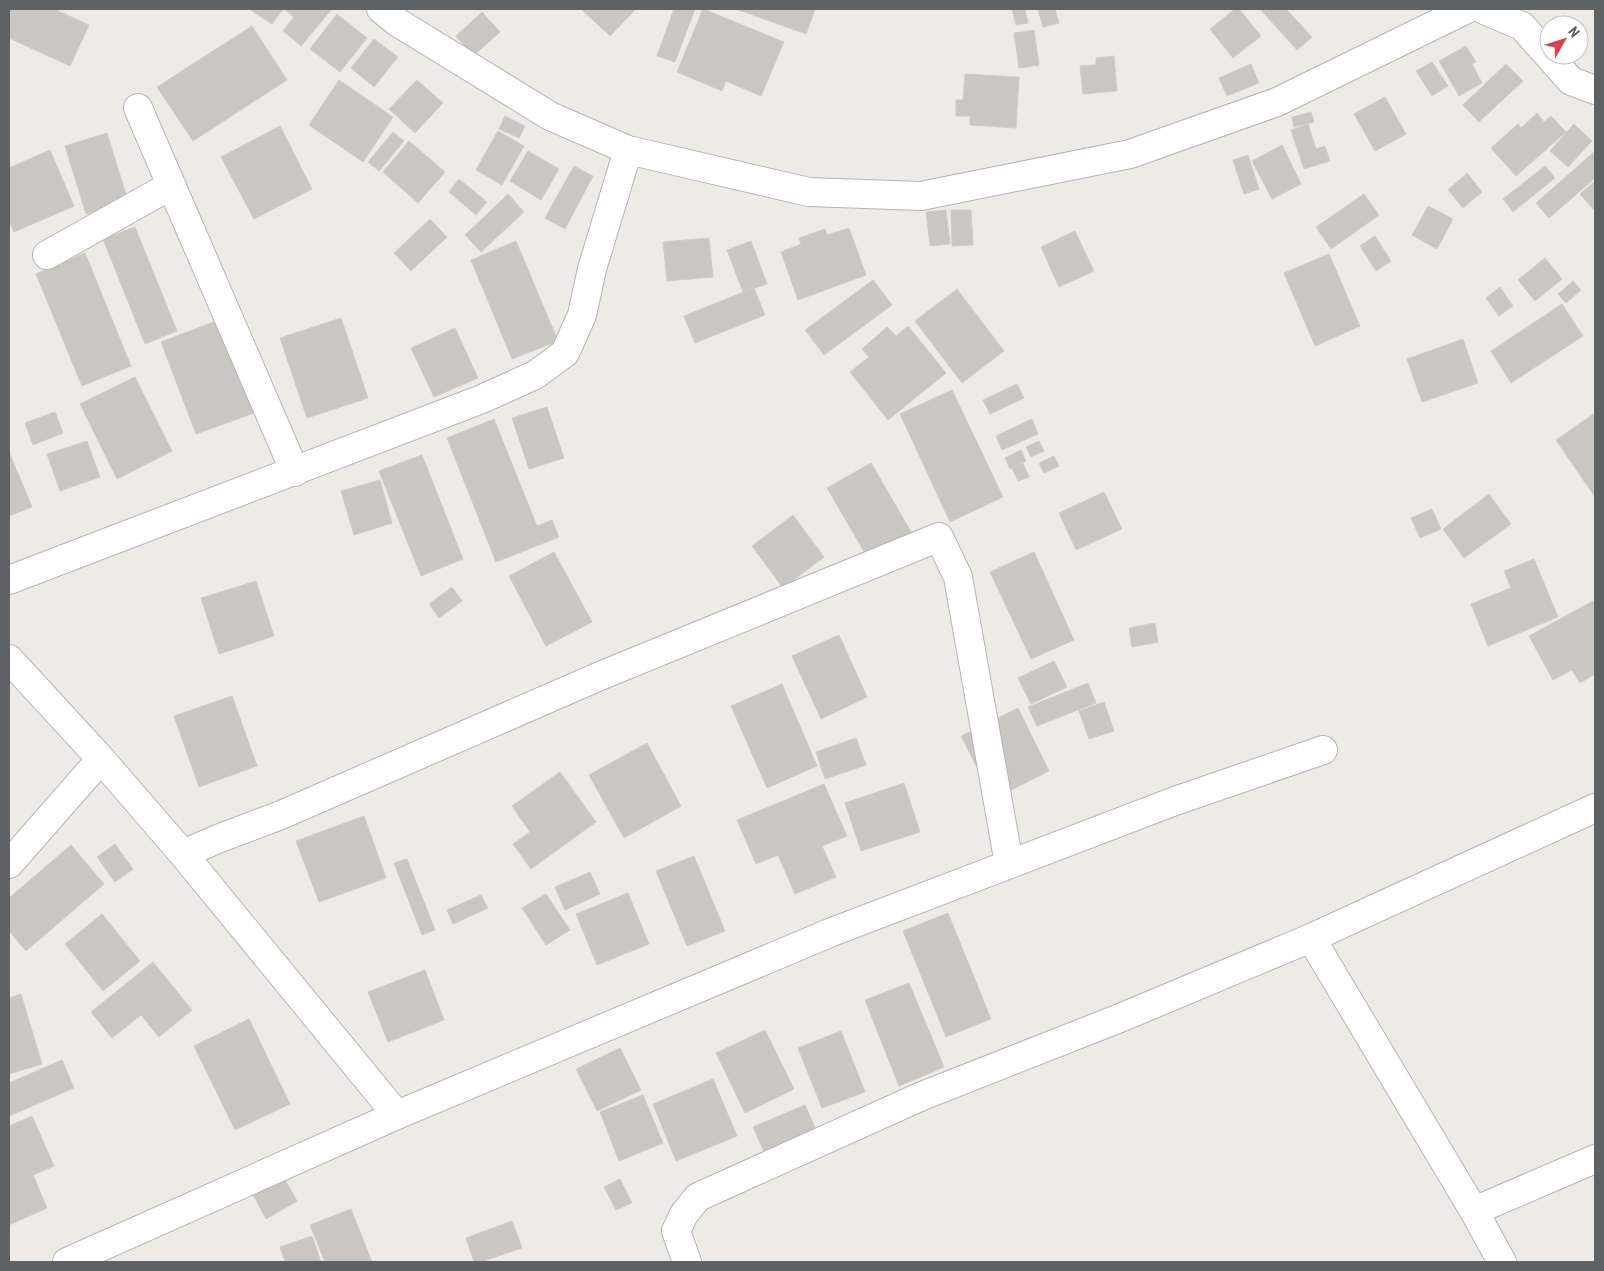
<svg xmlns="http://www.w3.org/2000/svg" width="1604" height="1271" viewBox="0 0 1604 1271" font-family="'Roboto Condensed',sans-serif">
  <rect width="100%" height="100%" fill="#eeebe6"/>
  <path fill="#cac6c2" stroke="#d3ccc5" d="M9 9H54L89 25 70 66 9 38Z
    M249 9H283L272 24Z
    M284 9H330L331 10 301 46 283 31 294 17Z
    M581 9H636L610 36Z
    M674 9H695L675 62 657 56Z
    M703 9 784 42 761 96 726 81 722 91 677 72Z
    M736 9H815L806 34Z
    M1012 9H1025L1028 23 1016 25Z
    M1038 9H1055L1059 23 1043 27Z
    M1235 9H1239L1261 36 1233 58 1210 29Z
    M1260 9H1286L1312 37 1297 50Z
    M482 12 500 32 473 56 456 36Z
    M337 14 367 38 340 72 310 49Z
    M252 26 287 80 193 141 157 87Z
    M1034 30 1039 65 1019 68 1014 33Z
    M374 39 398 57 374 87 351 68Z
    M1466 46 1476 62 1472 64 1482 83 1459 96 1439 61Z
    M1114 56 1117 91 1083 94 1080 66 1096 65V58Z
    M1432 62 1448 86 1432 96 1416 71Z
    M1251 64 1259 83 1227 96 1219 78Z
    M1506 64 1523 81 1479 122 1463 105Z
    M965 74 1019 77 1016 128 970 125V116H956V100H963Z
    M339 80 393 117 363 162 309 125Z
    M417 80 443 103 415 133 389 109Z
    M1385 97 1406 134 1375 151 1354 114Z
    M1311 112 1314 122 1294 127 1292 117Z
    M1537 113 1544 122 1551 116 1566 132 1516 176 1491 148 1518 124 1521 128Z
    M505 116 525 126 519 138 499 129Z
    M1308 124 1316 149 1325 146 1330 161 1304 169 1291 130Z
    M1574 124 1592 141 1568 167 1550 151Z
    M280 126 312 189 254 219 221 157Z
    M498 131 524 146 502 185 476 170Z
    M393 132 404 141 379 171 368 162Z
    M107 133 128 201 86 214 65 146Z
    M409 141 445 172 418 203 383 172Z
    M1282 145 1301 184 1272 199 1252 161Z
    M50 150 74 206 14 232 9 221V168Z
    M528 151 559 169 541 200 510 181Z
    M1595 151V178L1549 218 1536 203Z
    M1248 155 1259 189 1244 194 1233 160Z
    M574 166 593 176 565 229 545 218Z
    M1545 166 1555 178 1513 212 1503 199Z
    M1467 173 1482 192 1463 208 1448 190Z
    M459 179 487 202 476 215 449 192Z
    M1595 181V209L1594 210 1580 194Z
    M508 194 524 212 481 252 465 235Z
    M1364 194 1379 215 1331 249 1316 227Z
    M1428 206 1453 219 1437 249 1412 235Z
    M946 210 950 244 930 246 926 212Z
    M951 210H971L973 245 952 246Z
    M430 219 447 237 411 271 394 253Z
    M135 227 177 331 145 344 103 239Z
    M849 228 866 275 798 300 781 252 801 244 799 238 825 229 827 235Z
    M1075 231 1094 271 1059 287 1041 247Z
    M1375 236 1391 261 1376 271 1360 246Z
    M709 238 713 277 667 281 663 242Z
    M516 241 558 341 512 359 471 260Z
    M751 241 767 284 743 292 727 250Z
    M85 253 131 366 82 386 36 274Z
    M1329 254 1360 326 1315 346 1284 273Z
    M1545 258 1562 279 1535 301 1518 280Z
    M873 280 892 305 824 355 805 330Z
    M1573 281 1581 290 1566 303 1558 294Z
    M1500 287 1513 306 1499 316 1486 298Z
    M754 288 765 315 695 343 684 316Z
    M957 289 1004 351 962 383 915 321Z
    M1562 304 1583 336 1511 383 1491 351Z
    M341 318 368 398 307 418 280 338Z
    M219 320 254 413 196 434 161 342Z
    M908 326 946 373 888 420 850 372 869 357 862 349 887 327 896 336Z
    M455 328 478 378 434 397 411 348Z
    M1463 339 1478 383 1422 402 1407 359Z
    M135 377 172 451 117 479 80 404Z
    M1017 384 1024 398 990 414 983 400Z
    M952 390 1003 497 950 522 900 414Z
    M547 407 564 458 529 469 512 418Z
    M55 412 63 433 33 445 25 423Z
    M1595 413V497L1556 440Z
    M494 419 537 526 552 520 559 537 496 562 447 438Z
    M1032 419 1038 434 1002 450 996 436Z
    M87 441 100 477 60 491 47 454Z
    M1039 441 1044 451 1031 457 1026 447Z
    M1021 450 1026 461 1010 469 1005 458Z
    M9 452 32 507 9 516Z
    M422 455 463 559 421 576 379 471Z
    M1054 456 1059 466 1044 473 1039 463Z
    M871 463 913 535 869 560 827 488Z
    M1023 463 1029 477 1018 481 1012 468Z
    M380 480 392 523 354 535 341 491Z
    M1104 492 1122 529 1076 550 1059 513Z
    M1489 494 1511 524 1464 558 1443 529Z
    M1432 509 1441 529 1420 538 1411 518Z
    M793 515 824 557 783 588 752 546Z
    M554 552 592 622 546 646 509 576Z
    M1034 552 1074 640 1031 659 990 572Z
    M1534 559 1558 617 1488 646 1471 604 1511 588 1504 571Z
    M256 581 274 636 219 654 201 598Z
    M452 587 462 601 439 618 429 604Z
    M1595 600V674L1580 683 1572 670 1553 680 1529 636Z
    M1155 623 1158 642 1132 647 1129 628Z
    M839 635 867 697 821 719 792 656Z
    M1054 661 1067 687 1031 704 1018 678Z
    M1088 683 1096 703 1037 726 1028 707Z
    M782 684 817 766 767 788 731 706Z
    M232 696 257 766 199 787 174 716Z
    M1104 702 1114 731 1089 739 1079 711Z
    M1018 708 1049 771 993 799 961 736Z
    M856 738 866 765 825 779 816 752Z
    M647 743 681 806 624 838 589 775Z
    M560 772 596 822 531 869 513 844 530 832 512 806Z
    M904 783 920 832 861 851 845 803Z
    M824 784 847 836 822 846 836 877 795 894 778 855 756 864 737 820Z
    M364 816 386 878 319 902 296 841Z
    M115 844 133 869 115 882 97 857Z
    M71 845 104 884 26 951 9 931V898Z
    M694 856 725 931 687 946 656 871Z
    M407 859 435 930 422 935 394 863Z
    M590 872 600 894 565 910 555 887Z
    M628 893 649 944 597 965 576 914Z
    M546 894 570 930 546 945 522 908Z
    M481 895 488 908 453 924 447 910Z
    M948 913 991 1019 946 1037 903 931Z
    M102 914 140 961 103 991 65 944Z
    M153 962 192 1010 159 1037 141 1015 112 1038 91 1012Z
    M425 970 444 1020 388 1042 368 992Z
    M909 983 944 1067 899 1086 865 1000Z
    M21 994 42 1064 9 1074V998Z
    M249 1019 290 1104 235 1130 194 1046Z
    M765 1030 794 1089 745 1113 716 1053Z
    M841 1031 865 1092 822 1108 798 1048Z
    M620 1048 641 1090 597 1111 576 1069Z
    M62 1060 74 1088 9 1116V1083Z
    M713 1079 737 1136 676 1161 653 1104Z
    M643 1095 663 1143 619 1161 600 1112Z
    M805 1105 816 1130 764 1152 753 1127Z
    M32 1116 54 1166 33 1175 47 1208 9 1225V1126Z
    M283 1176 297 1201 266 1219 252 1193Z
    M620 1179 632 1203 616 1210 604 1187Z
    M351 1209 372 1262H325L310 1225Z
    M512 1221 522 1248 481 1262H474L466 1238Z
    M312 1236 321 1262H285L280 1247Z"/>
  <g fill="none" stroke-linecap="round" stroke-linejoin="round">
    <defs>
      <path id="minor" d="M381 9 397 22 550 116 628 150 809 192 921 196 1130 154 1277 102 1467 9
        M1482 9 1522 26 1571 81 1595 90
        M138 108 295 472
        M47 255 170 186
        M9 580 482 399 535 375 565 353 582 315 592 269 628 150
        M9 659 101 759 183 854 397 1115
        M183 854 220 838 281 815 600 676 939 537 958 577 1009 864
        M9 864 101 759
        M1311 938 1474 1211 1502 1262
        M1474 1211 1595 1159
        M67 1262 397 1115 832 932 1175 801 1323 750
        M687 1262 676 1231 684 1214 698 1197 922 1096 1120 1018 1311 938 1595 808"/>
    </defs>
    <use href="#minor" stroke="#b1b4b7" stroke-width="30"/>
    <use href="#minor" stroke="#fff" stroke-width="28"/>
  </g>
  <rect width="1604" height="1271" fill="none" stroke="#5e6265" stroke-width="20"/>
  <g transform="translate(1564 40) rotate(51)"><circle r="24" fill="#ffffff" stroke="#bfc0c1"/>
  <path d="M0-4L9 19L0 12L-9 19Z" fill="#da404e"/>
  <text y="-8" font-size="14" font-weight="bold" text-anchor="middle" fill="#5e6265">N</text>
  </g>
</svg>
